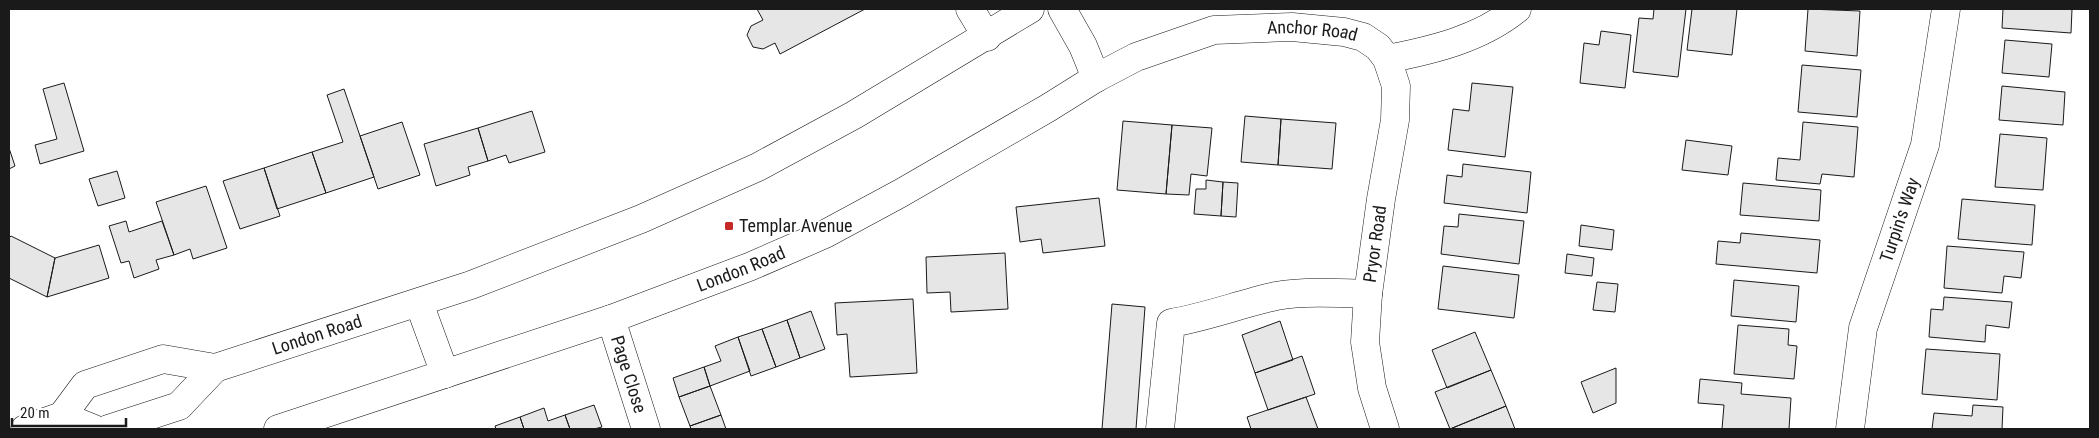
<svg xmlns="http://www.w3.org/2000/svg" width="2099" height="438" viewBox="0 0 2099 438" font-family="'Roboto Condensed',sans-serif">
  <rect width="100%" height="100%" fill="#fff"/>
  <path fill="#e6e6e6" stroke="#1a1a1a" d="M757 9H865L780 54 775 43 763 49 753 47 747 35 751 26 763 20Z
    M1654 9H1686L1678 77 1633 72 1639 18 1653 19Z
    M1692 9H1737L1732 55 1687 50Z
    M1808 9 1860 11 1857 56 1805 51Z
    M2003 9H2072L2071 33 2002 28Z
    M1601 31 1631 35 1625 88 1580 83 1584 43 1599 45Z
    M2005 40 2052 44 2049 77 2002 73Z
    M1802 65 1861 70 1857 117 1798 112Z
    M64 83 84 151 40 164 35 145 57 139 43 89Z
    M1472 83 1513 87 1505 157 1448 150 1453 109 1469 111Z
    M2002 86 2065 92 2063 125 1999 120Z
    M344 89 374 177 326 193 312 152 343 142 327 95Z
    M532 111 545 152 509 163 506 155 488 161 478 128Z
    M1245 116 1281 119 1278 165 1241 162Z
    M1281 119 1336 123 1332 169 1278 165Z
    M1123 121 1172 125 1166 194 1117 190Z
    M402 122 420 175 378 189 360 136Z
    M1803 122 1858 127 1854 177 1822 174 1820 184 1776 180 1778 158 1800 160Z
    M1172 125 1212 128 1207 176 1191 174 1189 195 1166 194Z
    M478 128 488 161 468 167 470 175 436 186 424 144Z
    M2000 134 2047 138 2043 190 1995 187Z
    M1686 140 1732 146 1728 175 1682 170Z
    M9 148 15 166 9 169Z
    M312 152 326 193 277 209 264 168Z
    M1463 164 1531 172 1527 213 1444 203 1447 175 1462 177Z
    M264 168 280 216 240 229 223 181Z
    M117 171 125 198 98 206 89 179Z
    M1206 180 1223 182 1221 216 1194 214 1196 189H1206Z
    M1223 182 1238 183 1236 217 1221 216Z
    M1743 183 1821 190 1819 221 1740 215Z
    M206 186 227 248 193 259 190 249 174 255 156 202Z
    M1099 198 1105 246 1043 253 1041 239 1020 242 1016 207Z
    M1962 199 2035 205 2032 245 1958 239Z
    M1459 214 1524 221 1519 264 1441 254 1444 226 1458 227Z
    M126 221 129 232 162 221 174 255 156 260 159 269 134 278 129 261 121 263 109 226Z
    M1581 225 1614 230 1612 250 1579 246Z
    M1741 233 1820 240 1817 273 1716 264 1718 241 1740 243Z
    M11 236 55 258 47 297 9 278V238Z
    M99 245 109 278 47 297 55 258Z
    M1947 246 2024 252 2021 278 2004 276 2002 293 1944 288Z
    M1005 253 1008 309 951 312 950 292 927 293 926 257Z
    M1567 254 1594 258 1592 276 1565 273Z
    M1443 266 1519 275 1514 318 1438 309Z
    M1734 280 1799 286 1796 322 1731 316Z
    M1597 282 1618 284 1615 312 1593 310Z
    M1944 297 2012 302 2009 328 1986 325 1985 342 1929 337 1931 309 1943 310Z
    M913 299 917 373 850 377 847 334 837 335 835 303Z
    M1112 304 1145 307 1136 429H1102Z
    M811 311 825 349 800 358 787 320Z
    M787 320 800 358 776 367 762 329Z
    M1280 321 1293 360 1255 373 1242 335Z
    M1738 325 1789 329 1788 345 1797 346 1794 379 1734 374Z
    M762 329 776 367 751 376 738 337Z
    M1475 332 1491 370 1447 388 1432 350Z
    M738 337 750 371 710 386 704 367 721 361 715 346Z
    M1926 349 2000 354 1997 400 1922 394Z
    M1302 356 1315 394 1268 410 1255 373Z
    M704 367 710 386 679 397 673 378Z
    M1616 368V403L1593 413 1581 382Z
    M1491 370 1506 406 1450 429 1435 392Z
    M1700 379 1742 383 1741 394 1791 398 1789 429H1722L1724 405 1698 403Z
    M710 386 721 415 690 426 679 397Z
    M1306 397 1318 429H1251L1247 417Z
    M594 405 602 427 594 429H570L565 415Z
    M1973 405 2003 407 2002 429H1932L1934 413 1972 416Z
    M1506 406 1515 429H1450Z
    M544 408 548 421 565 415 570 429H524L520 417Z
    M721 415 726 429H691L690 426Z
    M520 417 524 429H496L495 426Z"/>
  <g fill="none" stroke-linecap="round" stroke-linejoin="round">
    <defs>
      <g id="minor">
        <path d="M970 9 987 37"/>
        <path d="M1062 9 1083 46 1096 78"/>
        <path d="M1387 59C1433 50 1480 39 1517 9"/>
        <path d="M419 303 445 374"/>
        <path id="s1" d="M611 319 646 429"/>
        <path id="s2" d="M278 429 611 319 749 267 825 234 901 193 1048 108 1096 78 1136 57 1214 30 1292 27 1344 32 1363 37 1378 47 1387 59 1396 86 1395 120 1381 199 1368 294 1365 342 1372 388 1385 429"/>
        <path d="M1160 429 1171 323C1207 317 1240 304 1276 296 1303 291 1341 293 1368 294"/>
        <path id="s3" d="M1850 429 1863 328 1925 145 1946 9"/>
      </g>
      <g id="major">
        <path d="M62 416 94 429"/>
        <path id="s4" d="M25 429 62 416 85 385 163 359 215 368 471 285 641 219 758 167 854 115 1030 9"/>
        <path d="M108 429 179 406 215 368"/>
      </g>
    </defs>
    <use href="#minor" stroke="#1a1a1a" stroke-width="29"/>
    <use href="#major" stroke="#1a1a1a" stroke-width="29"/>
    <use href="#minor" stroke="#fff" stroke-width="28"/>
    <use href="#major" stroke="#fff" stroke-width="28"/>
  </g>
  <rect fill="#c62828" stroke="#fff" stroke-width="2" x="724" y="221" width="10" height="10" rx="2.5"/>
  <g text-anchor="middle" stroke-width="4" stroke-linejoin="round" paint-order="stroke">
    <g font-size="18" fill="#1a1a1a" stroke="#fff">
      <text dy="6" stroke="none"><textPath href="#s2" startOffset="1120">Anchor Road</textPath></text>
      <text dy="6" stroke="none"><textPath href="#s3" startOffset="216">Turpin's Way</textPath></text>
      <text transform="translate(1375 244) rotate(-82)" y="6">Pryor Road</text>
      <text dy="6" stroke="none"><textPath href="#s2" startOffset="490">London Road</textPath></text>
      <text dy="6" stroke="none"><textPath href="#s4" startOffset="320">London Road</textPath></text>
      <text dy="6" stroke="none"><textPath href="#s1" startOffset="58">Page Close</textPath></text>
    </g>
    <g font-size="18" fill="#1a1a1a" stroke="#fff" text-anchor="start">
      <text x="739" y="232">Templar Avenue</text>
    </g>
  </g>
  <rect width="2099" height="438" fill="none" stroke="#1a1a1a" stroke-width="20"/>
  <path d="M12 418v8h114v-8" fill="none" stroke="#1a1a1a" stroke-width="2.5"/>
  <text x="20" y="418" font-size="15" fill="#1a1a1a" stroke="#ffffff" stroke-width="4" paint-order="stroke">20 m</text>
</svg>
